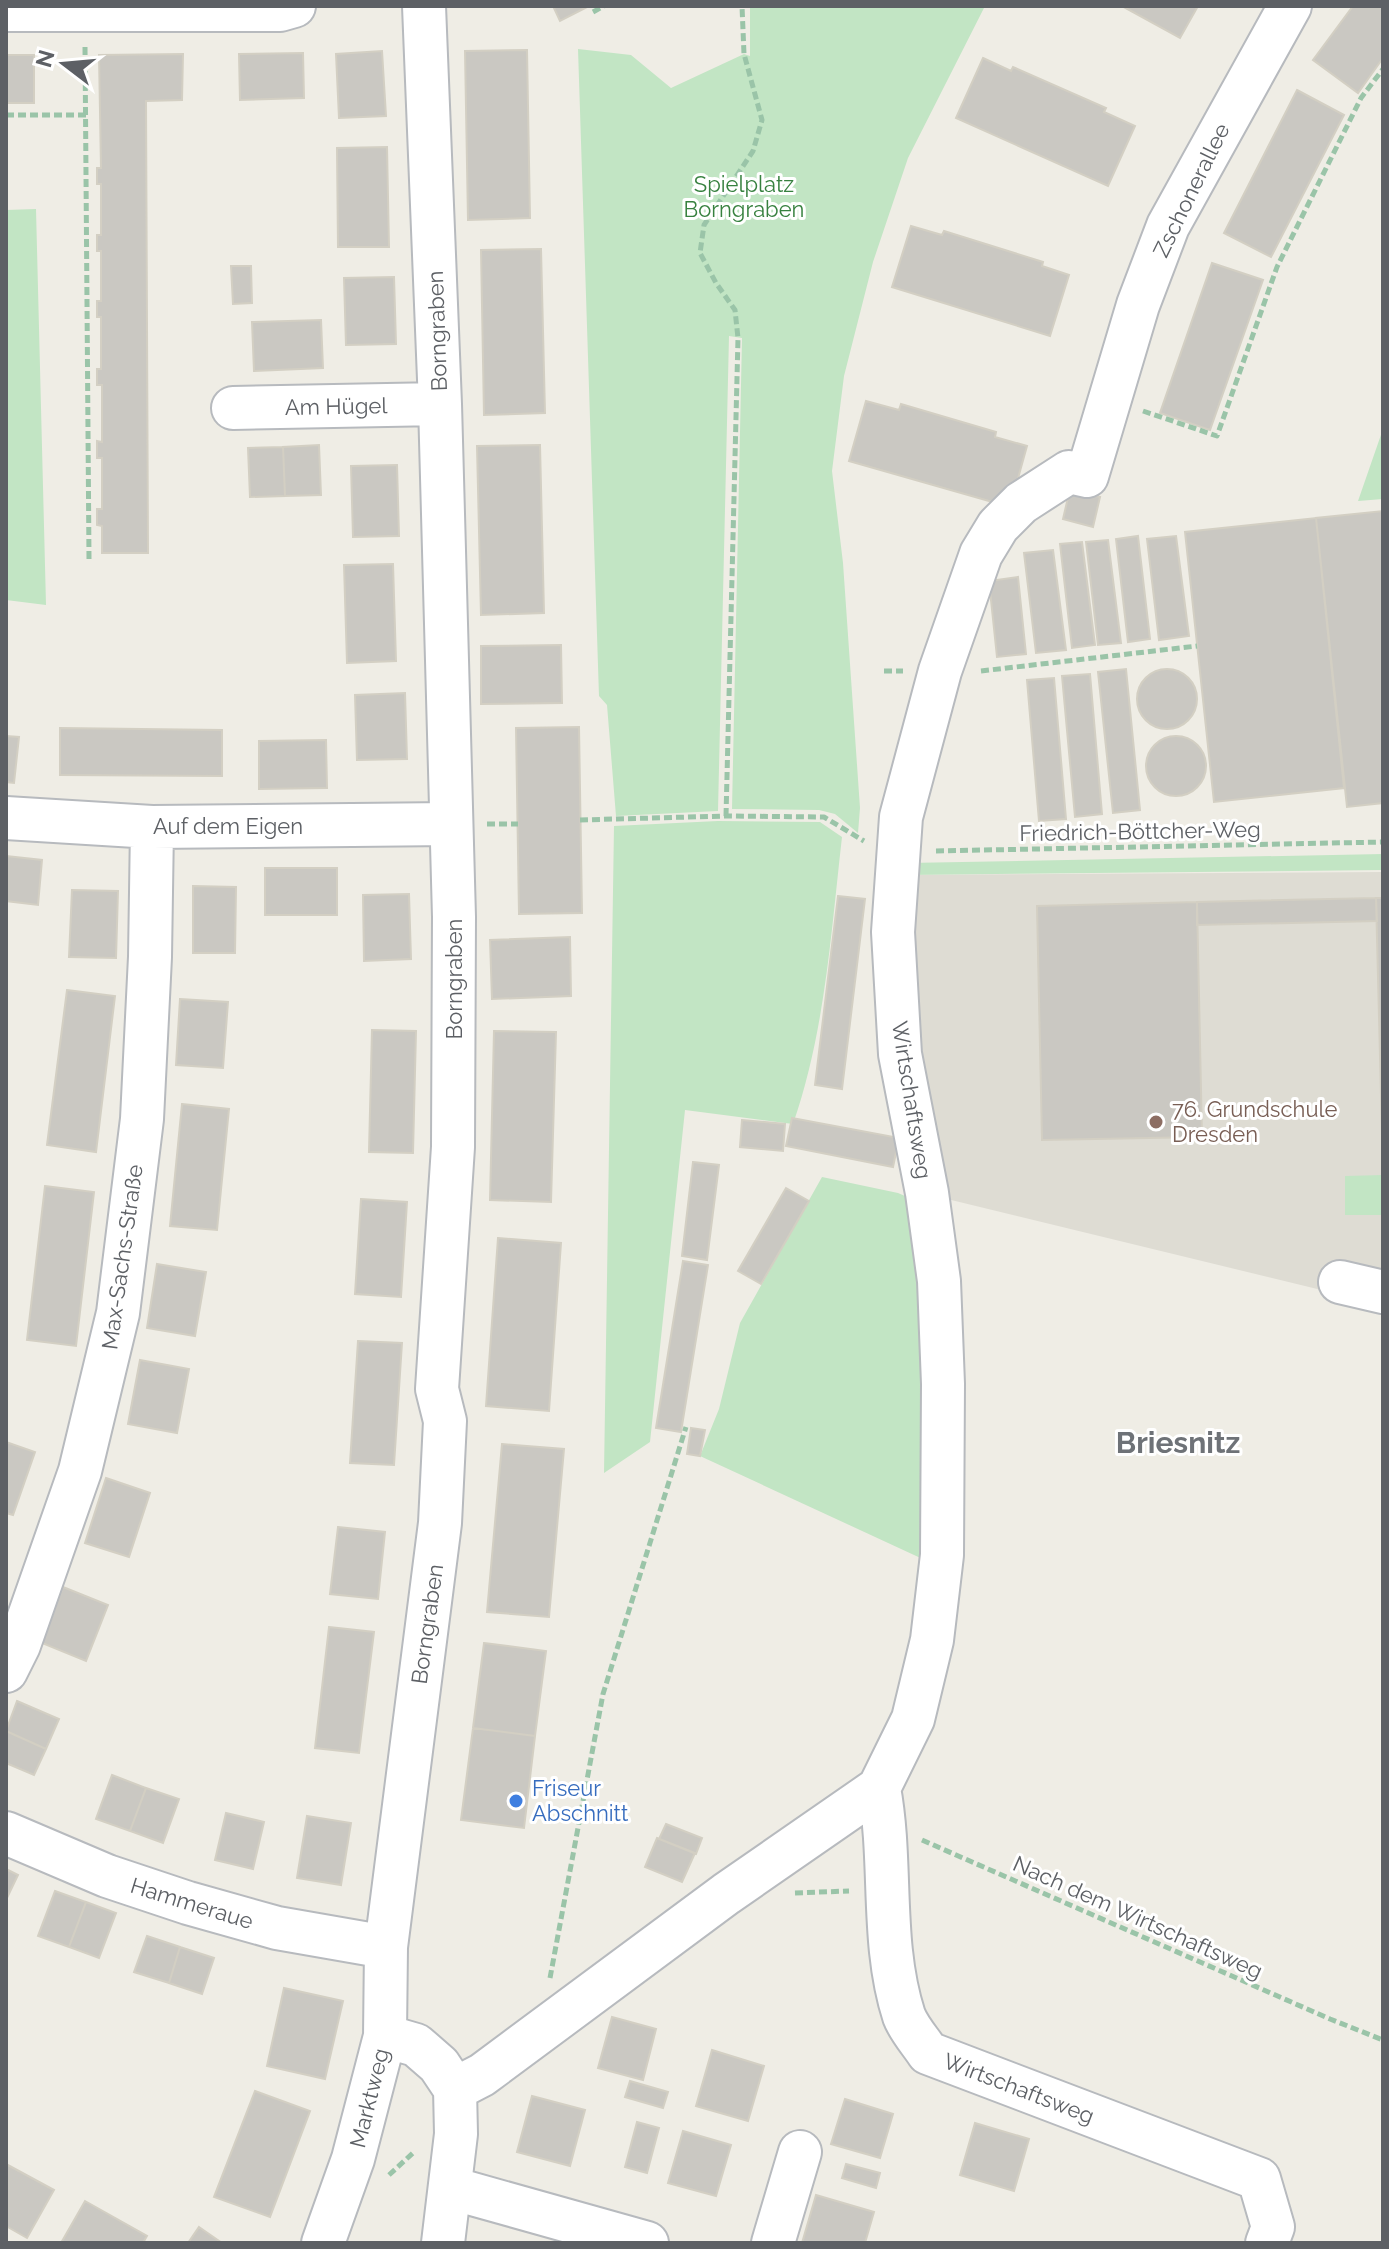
<svg xmlns="http://www.w3.org/2000/svg" width="1389" height="2249" viewBox="0 0 1389 2249" font-family="Raleway,sans-serif">
  <rect width="100%" height="100%" fill="#efede5"/>
  <path fill="#dedcd3" d="M1383 872V1305L943 1198 902 974 906 875Z"/>
  <path fill="#c2e5c4" d="M750 6H985L908 158 873 262 844 376 832 471 843 563 860 808 858 833 835 814 819 810 732 809 742 338 729 336 718 811 616 816 607 705 599 696 578 49 631 55 671 88 744 54 750 56Z
    M36 209 46 605 6 600V210Z
    M1383 429V499L1358 501Z
    M718 821 820 822 842 837C831 933 825 1032 793 1124L685 1110 650 1442 604 1473 614 826Z
    M1383 854V870L906 875 907 863Z
    M1383 1175V1215H1345V1176Z
    M822 1177 898 1193 912 1199 918 1213 927 1561 700 1456 719 1409 740 1323Z"/>
  <path fill="#cac8c2" stroke="#d3cfc3" stroke-width="2" d="M553 6H589L560 21Z
    M1122 6H1198L1180 38Z
    M1353 6H1383V58L1358 93 1313 60Z
    M527 50 530 218 468 220 465 51Z
    M382 51 386 116 339 118 336 54Z
    M303 53 304 98 240 100 239 54Z
    M183 54 182 100 146 101 148 553H102V526L97 525V509H102V458H97V441L102 442V385H97V369H101V317H97V301H101V251H97V235H101V184H97V168H101L99 55Z
    M6 55H34V103H6Z
    M983 58 1011 71 1013 67 1106 108 1104 112 1135 126 1108 186 956 118Z
    M1297 90 1344 115 1271 257 1224 233Z
    M387 147 389 247H338L337 148Z
    M911 226 942 235 944 231 1043 262 1042 266 1069 275 1050 336 892 287Z
    M541 249 545 413 484 415 481 250Z
    M1212 263 1263 280 1210 430 1160 413Z
    M231 266H251L252 303 233 304Z
    M394 277 396 344 346 345 344 278Z
    M321 320 323 368 254 371 252 322Z
    M866 401 899 410 901 404 996 432 995 437 1027 446 1010 507 849 461Z
    M319 445 321 495 285 496 283 447Z
    M540 445 544 613 481 615 477 446Z
    M283 447 285 496 250 497 248 448Z
    M397 465 399 536 353 537 351 466Z
    M1070 489 1100 497 1093 527 1063 519Z
    M1383 511V803L1347 807 1316 518Z
    M1316 518 1344 788 1214 802 1185 532Z
    M1138 536 1150 639 1128 642 1116 539Z
    M1176 536 1189 636 1159 640 1147 539Z
    M1108 540 1121 643 1098 645 1086 542Z
    M1082 542 1095 645 1072 648 1060 544Z
    M1053 550 1066 650 1036 653 1024 553Z
    M393 564 396 661 347 663 344 565Z
    M1018 577 1026 654 997 657 989 581Z
    M561 645 562 703 481 704V646Z
    M1126 669 1140 810 1113 813 1098 672Z
    M1137 699a30 30 0 1 1 60 0a30 30 0 1 1-60 0Z
    M1090 674 1102 814 1075 817 1062 676Z
    M1054 678 1066 819 1039 821 1027 680Z
    M405 693 407 759 357 760 355 695Z
    M579 727 582 913 519 914 516 728Z
    M60 728 222 730V776L60 775Z
    M6 736 19 737 14 783 6 782Z
    M1146 766a30 30 0 1 1 60 0a30 30 0 1 1-60 0Z
    M326 740 327 788 259 789V741Z
    M6 856 42 860 38 905 6 901Z
    M265 868H337V915H265Z
    M193 886 236 887 235 953H193Z
    M72 890 118 891 116 958 69 957Z
    M409 894 411 959 364 961 363 895Z
    M838 896 865 899 842 1089 815 1085Z
    M1376 898H1383V1135H1382Z
    M1376 898 1377 921 1197 925V902Z
    M1197 902 1202 1137 1042 1140 1037 906Z
    M570 937 571 996 492 999 490 940Z
    M67 990 115 996 96 1152 47 1145Z
    M180 999 228 1002 223 1068 176 1065Z
    M372 1030 416 1031 413 1153 369 1152Z
    M494 1031 556 1032 551 1202 490 1200Z
    M182 1104 229 1109 217 1230 170 1226Z
    M792 1118 899 1138 893 1167 786 1146Z
    M742 1120 785 1124 783 1151 740 1147Z
    M693 1162 719 1165 707 1260 682 1256Z
    M45 1186 94 1192 76 1346 27 1340Z
    M786 1188 809 1201 761 1284 738 1271Z
    M361 1199 407 1202 401 1297 355 1294Z
    M498 1238 561 1243 549 1411 486 1406Z
    M683 1261 708 1265 681 1432 656 1428Z
    M157 1264 206 1272 195 1336 147 1328Z
    M358 1341 402 1343 394 1465 350 1463Z
    M140 1360 189 1369 177 1433 128 1424Z
    M691 1428 705 1430 700 1456 687 1454Z
    M6 1442 35 1452 13 1515 6 1513Z
    M502 1444 564 1449 549 1617 487 1612Z
    M106 1478 150 1493 129 1557 85 1543Z
    M338 1527 385 1532 378 1599 330 1594Z
    M63 1587 108 1605 86 1661 42 1643Z
    M329 1627 374 1632 359 1753 315 1748Z
    M484 1643 546 1651 535 1736 473 1728Z
    M17 1701 59 1719 46 1749 6 1731Z
    M473 1728 535 1736 524 1828 461 1820Z
    M6 1731 46 1749 34 1775 6 1763Z
    M112 1775 146 1788 130 1831 96 1819Z
    M146 1788 179 1799 163 1843 130 1831Z
    M226 1813 264 1822 253 1869 215 1860Z
    M307 1816 351 1823 341 1885 297 1878Z
    M666 1824 702 1838 696 1854 659 1839Z
    M657 1838 695 1853 682 1882 645 1867Z
    M6 1869 18 1875 6 1900Z
    M55 1891 86 1902 69 1947 38 1936Z
    M86 1902 116 1913 99 1958 69 1947Z
    M147 1936 180 1947 169 1983 134 1972Z
    M180 1947 214 1958 202 1994 169 1983Z
    M284 1988 343 2001 325 2079 267 2066Z
    M612 2017 656 2029 643 2080 598 2068Z
    M712 2050 764 2066 748 2121 696 2106Z
    M630 2081 668 2092 663 2108 625 2097Z
    M255 2091 310 2111 270 2217 214 2197Z
    M532 2096 585 2110 570 2166 517 2152Z
    M845 2099 893 2114 880 2158 831 2144Z
    M637 2122 659 2128 647 2173 625 2167Z
    M975 2123 1029 2139 1014 2191 960 2175Z
    M683 2131 731 2145 716 2196 668 2183Z
    M6 2164 54 2190 27 2238 6 2226Z
    M846 2164 880 2173 876 2188 842 2178Z
    M816 2195 874 2212 865 2243H802Z
    M85 2201 147 2236 143 2243H61Z
    M199 2227 222 2243H188Z"/>
  <g fill="none" stroke-linecap="round" stroke-linejoin="round">
    <defs>
      <path id="minor" d="M6 10H280L294 6
        M233 408 440 404
        M6 818 152 827 450 824
        M1340 1282 1383 1292
        M6 1671 19 1645 80 1471 118 1313 142 1119 150 957 152 827
        M879 1788C893 1863 880 1942 904 2016 909 2029 920 2041 928 2053L1259 2179 1273 2227 1267 2243
        M6 1833 107 1876 188 1903 277 1928 386 1947
        M385 2036 416 2045 439 2065 455 2089 456 2134 443 2243
        M455 2089 482 2075 726 1894 879 1788 913 1719 932 1640 942 1555 943 1384 939 1281 927 1193 900 1054 893 932 901 817 940 671 981 554 998 526 1021 503 1069 472 1087 476 1138 305 1168 226 1290 6
        M451 2188 647 2243
        M323 2243 353 2159 385 2036 386 1947 440 1523 445 1421 437 1389 453 1147 454 917 440 404 424 6
        M773 2243 800 2152"/>
    </defs>
    <use href="#minor" stroke="#b7babe" stroke-width="46"/>
    <path stroke="#9ac4a8" stroke-width="5" stroke-dasharray="8 4" stroke-linecap="butt" d="M593 12 604 6
      M85 47 89 559
      M6 115H86
      M1143 411 1217 436 1277 267 1361 98 1383 69
      M884 671H903
      M981 671 1197 646
      M726 816 738 338 735 310 716 283 700 253 704 225 753 151 762 120 744 54 742 6
      M580 820 726 816 824 817 864 841
      M487 824H518
      M936 851 1383 842
      M922 1840 1330 2019 1383 2040
      M795 1893 849 1891
      M550 1978 603 1694 686 1427
      M389 2175 414 2152"/>
    <use href="#minor" stroke="#fff" stroke-width="42"/>
  </g>
  <circle fill="#8d6e63" stroke="#fff" stroke-width="3" cx="1156" cy="1122" r="8"/>
  <circle fill="#3f7fe0" stroke="#fff" stroke-width="3" cx="516" cy="1801" r="8"/>
  <g text-anchor="middle" stroke-width="6" stroke-linejoin="round" paint-order="stroke">
    <g font-size="22" fill="#37813f" stroke="#fff">
      <text x="744" y="192">Spielplatz<tspan x="744" dy="25">Borngraben</tspan></text>
    </g>
    <g font-size="22" fill="#5d6065" stroke="#fff">
      <text transform="translate(1191 190) rotate(-64)" y="8">Zschonerallee</text>
      <text transform="translate(437 331) rotate(-92)" y="8">Borngraben</text>
      <text transform="translate(336 406) rotate(-1)" y="8">Am Hügel</text>
      <text x="228" y="834">Auf dem Eigen</text>
      <text transform="translate(1140 831) rotate(-1)" y="8">Friedrich-Böttcher-Weg</text>
      <text transform="translate(454 979) rotate(-90)" y="8">Borngraben</text>
      <text transform="translate(912 1100) rotate(81)" y="8">Wirtschaftsweg</text>
      <text transform="translate(122 1257) rotate(-82)" y="8">Max-Sachs-Straße</text>
      <text transform="translate(427 1624) rotate(-82)" y="8">Borngraben</text>
      <text transform="translate(192 1903) rotate(17)" y="8">Hammeraue</text>
      <text transform="translate(1138 1917) rotate(24)" y="8">Nach dem Wirtschaftsweg</text>
      <text transform="translate(1019 2088) rotate(21)" y="8">Wirtschaftsweg</text>
      <text transform="translate(369 2098) rotate(-76)" y="8">Marktweg</text>
    </g>
    <g font-size="22" fill="#785e54" stroke="#fff" text-anchor="start">
      <text x="1172" y="1117">76. Grundschule<tspan x="1172" dy="25">Dresden</tspan></text>
    </g>
    <g font-size="22" fill="#366cbe" stroke="#fff" text-anchor="start">
      <text x="532" y="1796">Friseur<tspan x="532" dy="25">Abschnitt</tspan></text>
    </g>
    <g font-size="30" font-weight="bold" fill="#6e7277" stroke="#fff">
      <text x="1178" y="1453">Briesnitz</text>
    </g>
  </g>
  <rect width="1389" height="2249" fill="none" stroke="#5d6065" stroke-width="16"/>
  <g transform="translate(64 64) rotate(286)" stroke="#ffffff" stroke-width="6" paint-order="stroke">
  <path d="M0-6L14 30L0 20L-14 30Z" fill="#5d6065"/>
  <text y="-12" font-size="22" font-weight="bold" text-anchor="middle" fill="#5d6065">N</text>
  </g>
</svg>
